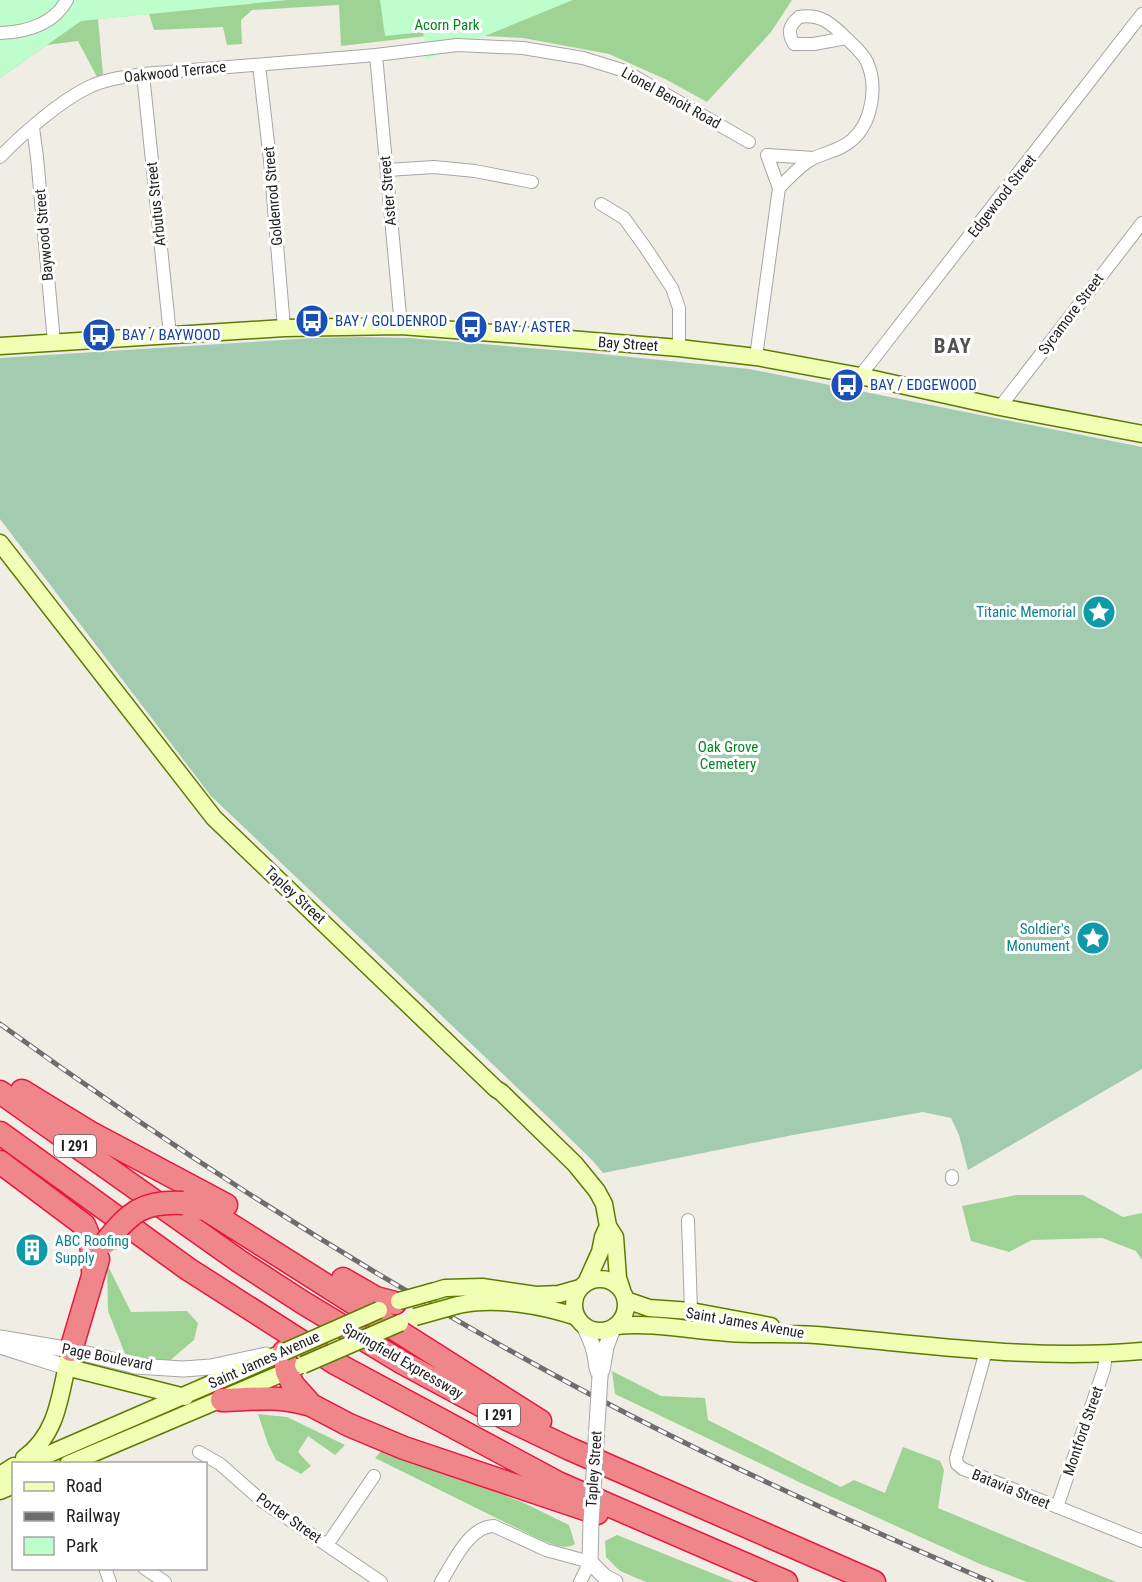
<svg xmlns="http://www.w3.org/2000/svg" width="1142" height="1582" viewBox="0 0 1142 1582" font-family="'Roboto Condensed',sans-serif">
  <rect width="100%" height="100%" fill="#f0eee4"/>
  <path fill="#9fd395" d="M0 0H792L771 32 707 102 667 80 609 54 523 38 444 34 341 46 339 5 252 10 241 20 242 44 227 45 223 27 154 30 149 14 98 19 103 74 97 77 78 41 47 45 0 78Z
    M1016 1195H1083L1123 1217 1142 1213V1260L1136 1251 1102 1238 1032 1240 1009 1252 971 1241 962 1206Z
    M107 1264 131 1312 187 1311 198 1323 194 1340 167 1363 125 1354 108 1311Z
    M612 1371 661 1396 705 1398 708 1420 841 1487 854 1480 885 1493 903 1447 940 1461 944 1470 938 1508 1116 1582H1027L980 1564 801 1483 615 1394Z
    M258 1414 287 1417 345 1445 335 1455 308 1436 298 1452 311 1466 301 1474 276 1460 268 1444Z
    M384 1448 524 1503 569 1525 575 1544C564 1551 550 1543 539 1539L375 1458Z
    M617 1535 734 1582H646L620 1571 606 1557 605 1541Z"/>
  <path fill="#a3cbaf" d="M362 337 409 338 591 353 749 369 1142 447V1069L968 1170 959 1135 951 1118 923 1112 793 1135 603 1173 592 1160 549 1118 211 796 0 519V358L313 338Z"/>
  <path fill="#befecc" d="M0 0H287L81 21 0 78Z
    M380 0H573L426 60 423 32 385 36Z"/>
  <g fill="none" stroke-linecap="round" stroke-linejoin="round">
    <defs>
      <path id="minor" d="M0 33C27 32 53 25 67 0
        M376 55 401 326
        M259 65 270 160 284 328
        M143 74 170 335
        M33 128 37 157 54 342
        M0 157C22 134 60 101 89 87 105 79 125 77 143 74L376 55 457 45 523 48 583 58 625 71 749 142
        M387 170 434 167 475 171 532 182
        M779 188C790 177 800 165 814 158 827 152 841 150 852 140 872 123 878 86 867 62 863 53 853 45 846 38L814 44H794C787 32 789 26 799 17 820 13 832 24 846 38
        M601 204 624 218 645 247 672 288 679 308V348
        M756 357 779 188 767 155 814 158
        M860 376 1142 14
        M1000 407 1142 223
        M952 1179V1176
        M688 1220 691 1311
        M986 1351 956 1458 957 1464 963 1469 1142 1541
        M199 1452 220 1464 262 1501 381 1582
        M1057 1507 1104 1369 1106 1354
        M327 1545 374 1476
        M105 1568 110 1582
        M144 1568 165 1582
        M441 1582C453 1563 469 1526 494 1526L546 1550 590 1562 580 1582"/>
      <path id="tertiary" d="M584 1326C588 1334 592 1342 594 1351 597 1360 595 1367 600 1376
        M0 1338 71 1350 136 1366 183 1369 211 1367 266 1355
        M0 1346 66 1367
        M602 1370 606 1347 613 1328
        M591 1523 590 1562 605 1577 615 1582"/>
      <path id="secondary" d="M0 346 284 328 401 326 507 334 679 348 756 357 860 376 1000 407 1142 434
        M0 543 214 818 496 1089 501 1092 575 1164 597 1191 604 1204 608 1226 615 1237 618 1278 622 1290
        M574 1305a26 26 0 1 1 52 0a26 26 0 1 1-52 0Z
        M586 1283 600 1252 603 1237 608 1226
        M435 1291 445 1288 482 1287 536 1295 559 1294 580 1288
        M626 1300 649 1308 691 1311 771 1326
        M458 1305C495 1297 541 1305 577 1317
        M616 1326C655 1322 691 1331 729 1333 758 1335 787 1333 816 1335 924 1344 1033 1361 1142 1351
        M66 1367 185 1397
        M24 1458C58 1434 60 1395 69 1356
        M26 1464 284 1352
        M68 1464 297 1367
        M0 1475 14 1466
        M0 1491 14 1485"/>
      <path id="motorway" d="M22 1091 89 1132 226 1205
        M0 1092 239 1261 302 1302 403 1363 507 1419 570 1449 874 1582
        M0 1133 188 1269 335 1363 558 1483 786 1582
        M0 1162 84 1225C92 1241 93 1255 93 1272
        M183 1203 207 1210 540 1421
        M343 1279 376 1298 395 1303
        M71 1350 98 1259
        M284 1352 287 1372 293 1385 303 1396 311 1405 349 1425 404 1448 597 1513
        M222 1400C256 1399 277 1395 311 1405"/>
    </defs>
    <use href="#minor" stroke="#a6a6a6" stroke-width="14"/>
    <use href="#tertiary" stroke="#a6a6a6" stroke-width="17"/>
    <use href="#secondary" stroke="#5c7c00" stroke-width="19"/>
    <use href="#motorway" stroke="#e91640" stroke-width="25"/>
    <use href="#minor" stroke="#fff" stroke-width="12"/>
    <use href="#tertiary" stroke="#fff" stroke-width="15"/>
    <use href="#secondary" stroke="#f0ffb4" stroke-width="16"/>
    <use href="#motorway" stroke="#ee868a" stroke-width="22"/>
    <defs>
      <path id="rail" d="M0 1024C178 1153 364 1271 556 1376 697 1453 844 1519 991 1582"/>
    </defs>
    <use href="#rail" stroke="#6d6d6d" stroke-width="5"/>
    <use href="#rail" stroke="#fff" stroke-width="3" stroke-dasharray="9" stroke-linecap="butt"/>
    <defs>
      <path id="tertiary-bridge" d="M591 1523 600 1376"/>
      <path id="secondary-bridge" d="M399 1301 435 1291
        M415 1317 458 1305
        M284 1352 379 1310
        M303 1365 400 1323"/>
      <path id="motorway-bridge" d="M106 1242C130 1212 143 1201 183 1203"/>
    </defs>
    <use href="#tertiary-bridge" stroke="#a6a6a6" stroke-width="17" stroke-linecap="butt"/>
    <use href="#secondary-bridge" stroke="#5c7c00" stroke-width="19" stroke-linecap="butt"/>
    <use href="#motorway-bridge" stroke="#e91640" stroke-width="25" stroke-linecap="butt"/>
    <use href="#tertiary-bridge" stroke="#fff" stroke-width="15"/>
    <use href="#secondary-bridge" stroke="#f0ffb4" stroke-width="16"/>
    <use href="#motorway-bridge" stroke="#ee868a" stroke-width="22"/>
  </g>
  <defs>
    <symbol id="bus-disc" viewBox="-11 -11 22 22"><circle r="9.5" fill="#1a4fb4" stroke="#fff"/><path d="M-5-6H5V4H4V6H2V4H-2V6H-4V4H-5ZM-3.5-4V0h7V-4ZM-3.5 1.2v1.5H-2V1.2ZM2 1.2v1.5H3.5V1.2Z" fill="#fff"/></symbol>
    <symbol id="sight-disc" viewBox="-11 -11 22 22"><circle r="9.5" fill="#0f9aa8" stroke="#fff"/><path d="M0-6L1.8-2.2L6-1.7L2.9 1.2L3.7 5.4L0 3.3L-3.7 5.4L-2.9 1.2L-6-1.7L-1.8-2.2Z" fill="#fff"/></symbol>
    <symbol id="building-disc" viewBox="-11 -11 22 22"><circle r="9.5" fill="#0f9aa8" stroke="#fff"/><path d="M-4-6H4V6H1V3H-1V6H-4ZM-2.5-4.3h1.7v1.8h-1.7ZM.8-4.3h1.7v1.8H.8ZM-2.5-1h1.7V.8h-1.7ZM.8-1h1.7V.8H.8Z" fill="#fff"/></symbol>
  </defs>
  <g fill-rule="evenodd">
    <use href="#bus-disc" x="293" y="302" width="38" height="38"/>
    <use href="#bus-disc" x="452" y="308" width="38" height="38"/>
    <use href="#bus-disc" x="80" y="316" width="38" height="38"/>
    <use href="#bus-disc" x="828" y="366" width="38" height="38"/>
    <use href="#sight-disc" x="1080" y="593" width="38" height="38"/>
    <use href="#sight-disc" x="1074" y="919" width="38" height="38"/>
    <use href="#building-disc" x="13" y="1231" width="38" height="38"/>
  </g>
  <g text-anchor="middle" stroke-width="6" stroke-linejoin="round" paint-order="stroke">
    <g fill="#fff" stroke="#626262" stroke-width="1.5">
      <rect x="54" y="1135" width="42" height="22" rx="4.5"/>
      <rect x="478" y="1404" width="42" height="22" rx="4.5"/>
    </g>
    <g font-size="14" font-weight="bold" fill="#1f1f1f">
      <text x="75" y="1151">I 291</text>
      <text x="499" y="1420">I 291</text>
    </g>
    <g font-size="15" fill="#038721" stroke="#fff">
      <text x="447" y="30">Acorn Park</text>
      <text x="728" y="752">Oak Grove<tspan x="728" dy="17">Cemetery</tspan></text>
    </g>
    <g font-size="15" fill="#1f1f1f" stroke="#fff">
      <text transform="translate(175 72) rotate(-6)" y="5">Oakwood Terrace</text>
      <text transform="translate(671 98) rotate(29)" y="5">Lionel Benoit Road</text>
      <text transform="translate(388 191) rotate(-95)" y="5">Aster Street</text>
      <text transform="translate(273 196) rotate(-95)" y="5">Goldenrod Street</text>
      <text transform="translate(1002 196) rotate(-52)" y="5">Edgewood Street</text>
      <text transform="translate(156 204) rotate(-96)" y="5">Arbutus Street</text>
      <text transform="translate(44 235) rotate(-95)" y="5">Baywood Street</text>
      <text transform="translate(1071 314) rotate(-53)" y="5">Sycamore Street</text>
      <text transform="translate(628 344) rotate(4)" y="5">Bay Street</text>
      <text transform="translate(295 895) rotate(43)" y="5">Tapley Street</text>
      <text transform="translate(745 1323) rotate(10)" y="5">Saint James Avenue</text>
      <text transform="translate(107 1357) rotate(11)" y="5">Page Boulevard</text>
      <text transform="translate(264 1360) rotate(-24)" y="5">Saint James Avenue</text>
      <text transform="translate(403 1361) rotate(30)" y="5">Springfield Expressway</text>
      <text transform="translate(1083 1431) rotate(-71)" y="5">Montford Street</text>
      <text transform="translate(594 1469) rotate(-86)" y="5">Tapley Street</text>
      <text transform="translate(1011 1489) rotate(22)" y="5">Batavia Street</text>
      <text transform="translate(289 1518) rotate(35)" y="5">Porter Street</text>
    </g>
    <g font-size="15" fill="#164399" stroke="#fff" text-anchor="start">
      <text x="335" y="326">BAY / GOLDENROD</text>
      <text x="494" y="332">BAY / ASTER</text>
      <text x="122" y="340">BAY / BAYWOOD</text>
      <text x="870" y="390">BAY / EDGEWOOD</text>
    </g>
    <g font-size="15" fill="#0d838f" stroke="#fff" text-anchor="end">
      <text x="1076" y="617">Titanic Memorial</text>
      <text x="1070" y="934">Soldier's<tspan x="1070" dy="17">Monument</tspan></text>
      <text x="55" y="1246" text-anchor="start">ABC Roofing<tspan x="55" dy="17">Supply</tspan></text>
    </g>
    <g font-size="21" font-weight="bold" letter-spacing="1.5" fill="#525252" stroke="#fff">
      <text x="953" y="353">BAY</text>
    </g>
  </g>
  <rect x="12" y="1462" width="195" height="108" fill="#ffffff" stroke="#a5a5a5" stroke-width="1.5"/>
  <rect x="24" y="1482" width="30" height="9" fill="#f0ffb4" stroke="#a5a5a5" stroke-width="1.5"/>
  <text x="66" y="1492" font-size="18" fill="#1f1f1f">Road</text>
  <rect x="24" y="1512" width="30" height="9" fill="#6d6d6d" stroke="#a5a5a5" stroke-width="1.5"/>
  <text x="66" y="1522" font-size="18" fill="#1f1f1f">Railway</text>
  <rect x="24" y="1537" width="30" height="18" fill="#befecc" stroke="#a5a5a5" stroke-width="1.5"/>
  <text x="66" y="1552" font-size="18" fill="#1f1f1f">Park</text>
</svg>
